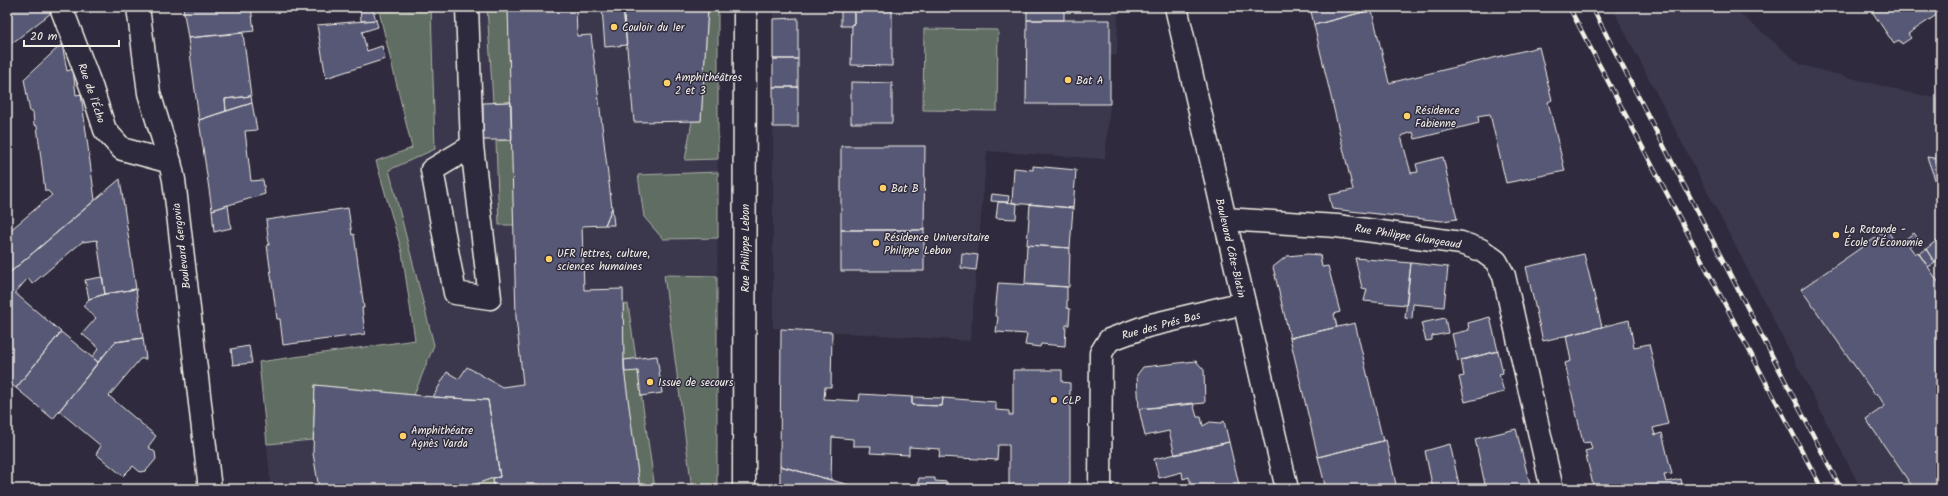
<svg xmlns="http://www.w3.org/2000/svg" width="1948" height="496" viewBox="0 0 1948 496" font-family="Kalam,sans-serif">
  <rect width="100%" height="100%" fill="#2f2a3d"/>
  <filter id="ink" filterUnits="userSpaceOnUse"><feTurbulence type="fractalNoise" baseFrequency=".025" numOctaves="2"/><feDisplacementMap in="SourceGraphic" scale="8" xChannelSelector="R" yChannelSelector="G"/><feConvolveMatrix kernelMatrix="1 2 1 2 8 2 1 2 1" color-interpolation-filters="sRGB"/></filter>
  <g filter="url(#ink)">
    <path fill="#3b384e" d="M378 7H718L717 489H271L259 362 415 340 402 252 376 161 412 148Z
      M773 7H1118L1117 55 1110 56V104L1105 159 987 151 970 341 773 328Z
      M1623 7H1732L1801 65 1906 92 1941 99V489H1861L1615 13Z"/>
    <path fill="#616d62" stroke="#aaafa5" d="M378 7H431L435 149 389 170 434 345 414 395 315 385 313 440 267 444 259 362 415 340 402 252 376 161 412 148Z
      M487 7H508L511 102H493Z
      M718 10V159L685 160 692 121H701L708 11Z
      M924 29 998 30 997 111 923 110Z
      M512 140 514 225H499L496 141Z
      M718 172V238L663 239 644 217 638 175Z
      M664 275 717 276V489H692Z
      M628 304 655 489H640L624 369 623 305Z
      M493 478 494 489H462Z"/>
    <path fill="#565976" stroke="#f4f1e8" d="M13 7H48L51 13 7 47V11Z
      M78 7H96L88 13 82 12Z
      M251 7 254 31 188 38 183 7Z
      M360 7H372L376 20 361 21Z
      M508 7H576L577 36 591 35 612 208 605 225 582 226 584 290 623 289 624 369 640 489H538V484L494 489 493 478 500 477 488 400 433 397 447 372 459 379 467 367 502 387 523 384 516 317Z
      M576 7H623L627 45 605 47 602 8 576 9Z
      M623 7H708L701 121 634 122Z
      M841 7H854V24H852V26H841Z
      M854 7H892V66L851 65 852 24H854Z
      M1027 7H1064V20H1027Z
      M1310 7H1366L1367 11 1314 25Z
      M1869 7H1941V12L1908 34 1911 38 1902 44 1899 40 1894 44Z
      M1367 11H1372L1389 83 1539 47 1552 100 1548 102 1565 171 1506 183 1490 114 1483 115 1478 116 1479 123 1415 139 1413 132 1401 136 1411 173 1418 172 1416 164 1443 157 1457 219 1442 221 1332 209 1329 195 1353 190 1314 25Z
      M798 18V59H773V19Z
      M376 20 378 27 362 32 367 51 382 46 385 59 326 78 317 25Z
      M1027 20H1110V104H1026Z
      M243 33 251 96 225 99 226 111 199 120 188 38Z
      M62 44 67 71 73 69 76 95 81 94 95 200 7 275V233L52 195 48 191H45L37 126 34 125 33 112H30L24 79Z
      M773 59H798V87H773Z
      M851 82 892 83V123H851Z
      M773 87H798V127H773Z
      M251 96 252 103 226 111 225 99Z
      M511 102 512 140H483V103Z
      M252 103 257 130 245 131 251 181 263 180 265 194 212 210 199 120Z
      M841 146H925L924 230H841Z
      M1927 157 1941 159V196Z
      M1033 166 1076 170 1073 208 1012 203 1014 168 1033 170Z
      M120 179 136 289 105 294 97 240 82 242 32 284 28 278 15 293 61 332 16 388 7 381V275Z
      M992 194 1009 196 1008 202 991 201Z
      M998 202 1017 203 1016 219 996 218Z
      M1030 204 1073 208 1070 248 1027 245Z
      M228 205 231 228 214 232 212 210Z
      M348 208 352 235 354 234 364 308H362L365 334 283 345 280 319H277L267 245H269L266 220Z
      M612 208 614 225H605Z
      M841 230H924V271H841Z
      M1887 230 1897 245 1914 233 1919 240 1909 246 1915 254 1918 252 1941 286V489H1914L1866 419 1885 406 1877 393 1875 395 1801 289Z
      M1941 237V259L1935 263 1926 249Z
      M1027 245 1070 248 1069 287 1025 284Z
      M1926 249 1935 263 1928 267 1919 254Z
      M962 253 978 255 976 270 961 268Z
      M1308 254 1320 255 1322 267 1328 266 1340 312 1334 314 1337 327 1290 338 1273 267 1287 256Z
      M1584 254 1602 327 1543 341 1526 267Z
      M1355 258 1411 263 1406 305 1364 301 1367 289 1362 288Z
      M1411 263 1448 267 1444 307 1413 304 1412 319 1405 318Z
      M102 277 105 294 89 299 85 280Z
      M998 283 1067 287V308L1070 309 1069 325H1066L1065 346 1041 344 1040 347 1025 345 1027 334 996 332 998 317 995 316Z
      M136 289 143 338 115 342 98 362 92 357 99 348 82 334 96 318 83 306 89 299 105 294Z
      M1490 317 1498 351 1458 361 1452 334 1469 330 1468 323Z
      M1445 318 1448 333 1432 336V340L1426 341 1421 323Z
      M1629 320 1634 347 1649 344 1668 424 1653 428 1655 435 1662 433 1672 474 1664 475 1666 482 1681 479 1683 489H1594L1585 451 1592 449 1590 442 1583 443 1565 363 1571 361 1566 336Z
      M1355 323 1383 441 1318 457 1290 338Z
      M781 329 832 332 831 387H825L824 399 859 401 860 394 912 397V405L942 406 943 398 996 402V410L1009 411V415H1013V370H1062V382L1070 383V489H1009V445H998L997 460 939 457 940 449 909 447V455L870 453 871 446H853V439L832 437 831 480 780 466Z
      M61 332 98 362 53 419 16 388Z
      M143 338 146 359H140L109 396 156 436 148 447 155 452 156 459 146 471 140 472 133 466 123 476 96 454 101 446 59 411 115 342Z
      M249 346 252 363 233 365 231 349Z
      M1498 351 1503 373 1499 374 1504 392 1465 402 1459 377 1464 376 1461 360Z
      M657 356 662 393 641 396 638 371 625 372 624 360Z
      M1196 361 1204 370 1205 403 1139 409 1137 375 1143 367Z
      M315 385 433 397 488 400 500 477 493 478 462 489H319L313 453Z
      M912 397 943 398 942 406 912 405Z
      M1193 403 1197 417H1201L1203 426 1210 422 1221 423 1224 421 1229 442 1175 455 1169 431 1145 436 1139 409Z
      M1516 429 1531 489H1486L1475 439Z
      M1386 440 1397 489H1326L1318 457Z
      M1229 442 1240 489H1192L1189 477 1183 479 1182 472 1159 478 1154 459Z
      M1450 444 1460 489H1433L1425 451Z
      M780 466 831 480 863 489H780Z
      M919 478H935V481L947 482V485L961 486V489H917Z"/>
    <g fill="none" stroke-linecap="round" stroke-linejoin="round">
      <defs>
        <path id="minor" d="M61 7 92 89 105 130 122 149 170 162
          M467 7 472 146 490 298 455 293 432 170 472 146
          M1225 219 1337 226 1461 243 1481 250 1496 261 1504 276 1552 489
          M744 489 745 7
          M1100 489 1101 353 1109 340 1147 326 1244 303"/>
        <path id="major" d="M138 7 149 93 170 162 174 180 210 489
          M1176 7 1287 489"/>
      </defs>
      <use href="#minor" stroke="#f4f1e8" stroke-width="25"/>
      <use href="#major" stroke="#f4f1e8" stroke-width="25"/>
      <use href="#minor" stroke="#2f2a3d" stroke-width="22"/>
      <use href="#major" stroke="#2f2a3d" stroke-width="22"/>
      <defs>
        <path id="rail" d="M1569 7 1822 489
          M1592 7 1841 489"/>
      </defs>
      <use href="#rail" stroke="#f4f1e8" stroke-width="4.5"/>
      <use href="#rail" stroke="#2f2a3d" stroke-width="3" stroke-dasharray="9" stroke-linecap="butt"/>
    </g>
  </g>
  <g fill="#ffd166" stroke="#2f2a3d" stroke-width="1.5">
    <circle cx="614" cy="27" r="4"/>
    <circle cx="1068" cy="80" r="4"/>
    <circle cx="667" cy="83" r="4"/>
    <circle cx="1407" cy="116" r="4"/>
    <circle cx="883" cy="188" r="4"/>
    <circle cx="1836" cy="235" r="4"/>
    <circle cx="876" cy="243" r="4"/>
    <circle cx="549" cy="259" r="4"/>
    <circle cx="650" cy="382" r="4"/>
    <circle cx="1054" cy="400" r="4"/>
    <circle cx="403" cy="436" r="4"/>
  </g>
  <g text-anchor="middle" stroke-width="3" stroke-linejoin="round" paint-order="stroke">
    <g font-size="11" fill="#f4f1e8" stroke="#2f2a3d" text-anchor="start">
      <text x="622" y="31">Couloir du 1er</text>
      <text x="675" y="81">Amphithéâtres<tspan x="675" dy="13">2 et 3</tspan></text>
      <text x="1076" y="84">Bat A</text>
      <text x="1415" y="114">Résidence<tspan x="1415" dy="13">Fabienne</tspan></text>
      <text x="891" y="192">Bat B</text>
      <text x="1844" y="233">La Rotonde -<tspan x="1844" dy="13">École d'Économie</tspan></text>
      <text x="884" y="241">Résidence Universitaire<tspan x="884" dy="13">Philippe Lebon</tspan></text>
      <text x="557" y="257">UFR lettres, culture,<tspan x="557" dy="13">sciences humaines</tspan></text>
      <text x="658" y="386">Issue de secours</text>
      <text x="1062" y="404">CLP</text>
      <text x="411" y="434">Amphithéatre<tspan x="411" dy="13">Agnès Varda</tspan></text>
    </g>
    <g font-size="11" fill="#f4f1e8" stroke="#2f2a3d">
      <text transform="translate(92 93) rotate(71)" y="4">Rue de l'Écho</text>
      <text transform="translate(1408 236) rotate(9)" y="4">Rue Philippe Glangeaud</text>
      <text transform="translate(181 246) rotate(-97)" y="4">Boulevard Gergovia</text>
      <text transform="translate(745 248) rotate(-90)" y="4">Rue Philippe Lebon</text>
      <text transform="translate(1231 248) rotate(77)" y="4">Boulevard Côte-Blatin</text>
      <text transform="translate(1161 325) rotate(-15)" y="4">Rue des Prés Bas</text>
    </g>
  </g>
  <rect width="1948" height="496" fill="none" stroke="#2f2a3d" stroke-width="24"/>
  <rect x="12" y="12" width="1924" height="472" fill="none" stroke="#f4f1e8" stroke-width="1.5" filter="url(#ink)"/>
  <path d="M24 40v6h95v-6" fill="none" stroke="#f4f1e8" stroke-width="2"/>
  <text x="30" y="40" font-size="12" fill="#f4f1e8" stroke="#2f2a3d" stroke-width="3" paint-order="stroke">20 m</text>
</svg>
